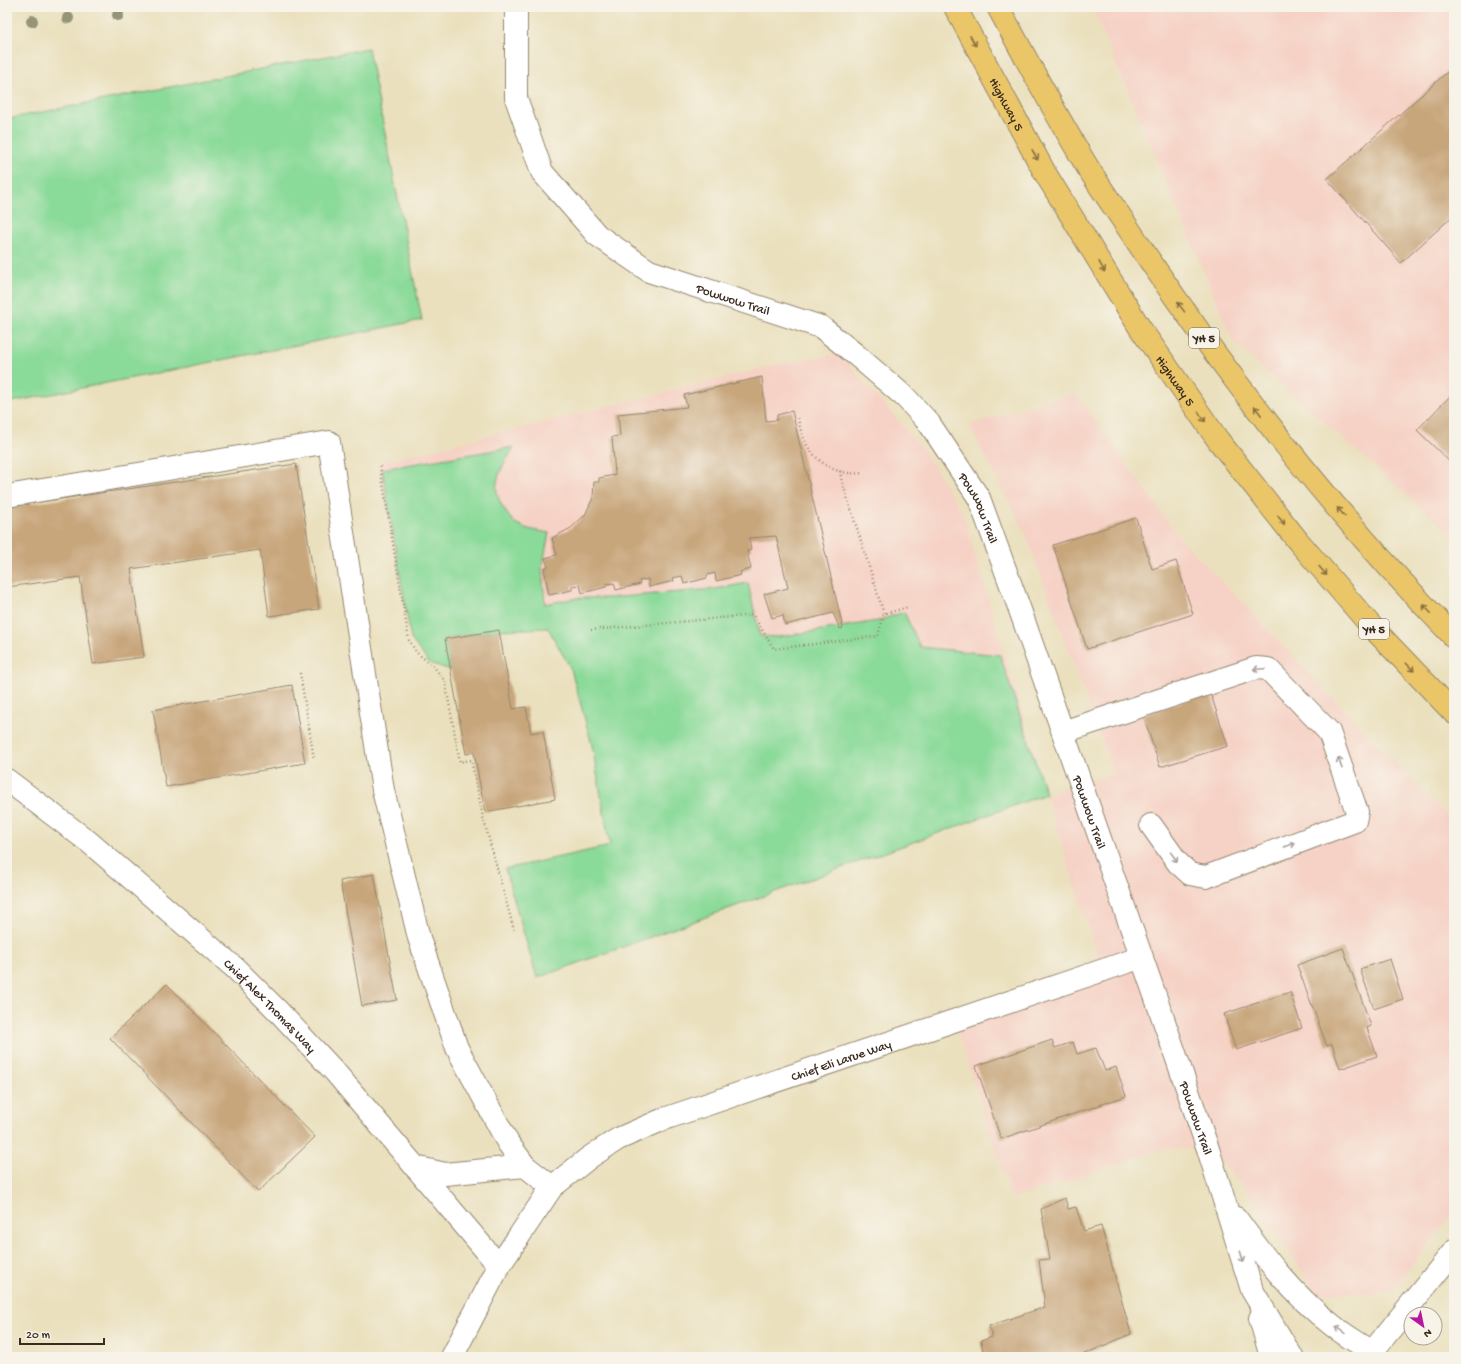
<svg xmlns="http://www.w3.org/2000/svg" width="1461" height="1364" viewBox="0 0 1461 1364" font-family="'Gochi Hand',sans-serif">
  <rect width="100%" height="100%" fill="#f7f3e8"/>
  <filter id="ink" filterUnits="userSpaceOnUse"><feTurbulence type="fractalNoise" baseFrequency=".025" numOctaves="2"/><feDisplacementMap in="SourceGraphic" scale="8" xChannelSelector="R" yChannelSelector="G"/><feConvolveMatrix kernelMatrix="1 2 1 2 8 2 1 2 1" color-interpolation-filters="sRGB"/></filter>
  <filter id="wash" filterUnits="userSpaceOnUse"><feTurbulence type="fractalNoise" baseFrequency=".012" numOctaves="4" result="noise"/><feDisplacementMap in="SourceGraphic" scale="16" xChannelSelector="R" yChannelSelector="G"/><feGaussianBlur stdDeviation="0.9" result="paint"/><feColorMatrix in="noise" values="0 0 0 0 0 0 0 0 0 0 0 0 0 0 0 0 0 1.4 0 .05"/><feComposite in="paint" operator="in"/></filter>
  <g filter="url(#wash)">
    <rect width="100%" height="100%" fill="#eae0bd"/>
    <path fill="#f6d1c5" d="M1092 7H1454V536L1234 343Z
      M839 353 925 452 963 514 1046 794 1114 774 1025 533 969 425 1075 393 1180 538 1432 801 1454 820V1213L1390 1292 1317 1294 1251 1194 1208 1149H1161L1012 1199 954 1021 1102 970 1046 794 537 978 514 868 610 846 571 631 544 611 411 639 378 463 767 367Z"/>
    <path fill="#8ada99" stroke="#62825c" d="M368 48 422 320 7 403V119Z
      M514 447C501 469 488 485 504 509 508 515 513 523 519 525 527 530 540 531 549 533L542 569 545 604 577 598H608L715 589 748 583 760 636 778 637 878 621 904 612 920 647 1000 655 1046 794 537 978 505 869 610 846 592 745 571 669 548 628 499 630 445 639 451 670 429 663 411 639 382 469Z"/>
    <g id="blocks">
      <path fill="#c8a67c" d="M1454 66V215L1401 263 1327 179Z
        M762 377 766 421 777 420V415L792 411 843 628 840 629 833 613 785 625 783 615 772 618 764 594 788 588 776 536 749 538 751 550 747 551 751 569 740 572 741 575 716 581 715 573 707 575V578L684 584 682 576 673 578 674 581 649 587 648 579 639 581 640 584 616 590 614 583 606 584V587L582 593 580 585 572 586V590L549 595 544 568 548 567 545 558 557 555 552 538 571 528 585 515 593 498 594 482H599V478L615 475 612 437 620 436 618 414 687 407 684 395Z
        M1454 392V466L1417 430Z
        M296 464 319 609 269 616 260 550 131 569 144 657 93 664 80 577 7 587V507Z
        M1136 518 1152 569 1176 561 1193 614 1087 649 1053 545Z
        M499 630 513 709 526 707 531 733 543 731 555 799 485 812 474 752 466 754 445 639Z
        M292 685 305 763 166 787 153 710Z
        M1210 692 1228 746 1160 767 1143 715Z
        M374 874 397 1000 362 1006 340 881Z
        M1343 948 1371 1026 1367 1028 1377 1056 1340 1069 1332 1044 1327 1046 1297 965Z
        M1390 959 1403 999 1374 1009 1360 969Z
        M167 984 315 1137 258 1192 110 1038Z
        M1290 992 1302 1028 1236 1050 1224 1014Z
        M1052 1040 1055 1048 1073 1042 1077 1054 1096 1048 1105 1071 1116 1067 1126 1096 1001 1139 976 1066Z
        M1065 1198 1068 1209 1076 1207 1084 1231 1101 1226 1131 1334 1082 1355V1357H984L981 1341 992 1337 989 1326 1045 1307 1039 1260 1050 1259 1041 1209Z"/>
    </g>
  </g>
  <g filter="url(#ink)">
    <use href="#blocks" fill-opacity="0" stroke="#92856e" stroke-width="1"/>
    <g fill="none" stroke-linecap="round" stroke-linejoin="round">
      <defs>
        <g id="minor">
          <path id="s1" d="M516 7V98L542 172 597 235 649 271 821 327 855 354 906 398 929 423 979 498 1020 610 1158 1004 1208 1149 1252 1290 1292 1357"/>
          <path d="M7 496 329 442 383 790 419 938 457 1048 508 1143 525 1166 552 1187"/>
          <path d="M1063 732 1256 668 1268 669 1329 732 1357 812 1355 821 1206 877 1190 874 1178 863 1151 825"/>
          <path id="s2" d="M7 780 89 842 236 969 278 1011 335 1072 499 1266"/>
          <path d="M415 1167 445 1174 525 1166"/>
          <path d="M1236 1218C1264 1257 1293 1295 1332 1325 1344 1335 1359 1343 1372 1352"/>
          <path d="M1260 1318 1271 1357"/>
          <path id="s3" d="M452 1357 499 1266 552 1187 590 1157 618 1139 664 1119 1142 957"/>
          <path d="M1368 1357 1454 1251"/>
        </g>
        <g id="highway">
          <path id="s4" d="M955 7 1045 173 1140 328 1218 440 1298 541 1372 627 1454 713"/>
          <path d="M998 7C1024 55 1050 104 1078 151 1096 183 1118 212 1138 243 1231 383 1337 516 1454 637"/>
        </g>
      </defs>
      <use href="#minor" stroke="#92856e" stroke-width="24"/>
      <use href="#highway" stroke="#92856e" stroke-width="24"/>
      <path stroke="#92856e" stroke-width="2.5" stroke-dasharray="1 3" stroke-linecap="butt" d="M798 418C803 452 827 477 863 473
        M380 466 409 640 416 652 434 667 445 681 460 762 471 760 483 817 514 930
        M840 471 841 478 884 614 908 607
        M591 630 753 615 774 649 878 636 884 614
        M300 673 314 759"/>
      <use href="#minor" stroke="#fff" stroke-width="22"/>
      <use href="#highway" stroke="#eac669" stroke-width="22"/>
    </g>
    <g fill="#959477">
      <circle cx="118" cy="15" r="6"/>
      <circle cx="68" cy="18" r="6"/>
      <circle cx="32" cy="21" r="6"/>
    </g>
    <defs><path id="oneway-shaft" d="M-6 0H5M1.5-3L5.5 0L1.5 3" fill="none" stroke-width="1.6" stroke-linecap="round" stroke-linejoin="round"/></defs>
    <g stroke="#8a7040">
      <use href="#oneway-shaft" transform="translate(973 41) rotate(61)"/>
      <use href="#oneway-shaft" transform="translate(1035 155) rotate(61)"/>
      <use href="#oneway-shaft" transform="translate(1102 267) rotate(59)"/>
      <use href="#oneway-shaft" transform="translate(1181 307) rotate(-126)"/>
      <use href="#oneway-shaft" transform="translate(1258 411) rotate(-128)"/>
      <use href="#oneway-shaft" transform="translate(1202 417) rotate(55)"/>
      <use href="#oneway-shaft" transform="translate(1341 512) rotate(-131)"/>
      <use href="#oneway-shaft" transform="translate(1281 520) rotate(52)"/>
      <use href="#oneway-shaft" transform="translate(1323 571) rotate(49)"/>
      <use href="#oneway-shaft" transform="translate(1427 609) rotate(-134)"/>
      <use href="#oneway-shaft" transform="translate(1410 667) rotate(46)"/>
    </g>
    <g stroke="#a79f9a">
      <use href="#oneway-shaft" transform="translate(1259 669) rotate(177)"/>
      <use href="#oneway-shaft" transform="translate(1340 763) rotate(-109)"/>
      <use href="#oneway-shaft" transform="translate(1290 845) rotate(-20)"/>
      <use href="#oneway-shaft" transform="translate(1174 857) rotate(54)"/>
      <use href="#oneway-shaft" transform="translate(1242 1257) rotate(73)"/>
      <use href="#oneway-shaft" transform="translate(1340 1330) rotate(-146)"/>
    </g>
  </g>
  <g text-anchor="middle" stroke-width="3" stroke-linejoin="round" paint-order="stroke">
    <g fill="#f7f3e8" stroke="#73665b" stroke-width="1">
      <rect x="1189" y="328" width="30" height="20" rx="3"/>
      <rect x="1359" y="619" width="30" height="20" rx="3"/>
    </g>
    <g font-size="12" font-weight="bold" fill="#3b2a1e">
      <text x="1204" y="342">YH 5</text>
      <text x="1374" y="633">YH 5</text>
    </g>
    <g font-size="13" fill="#3b2a1e" stroke="#f7f3e8">
      <text dy="5" stroke="none"><textPath href="#s4" startOffset="110">Highway 5</textPath></text>
      <text dy="5" stroke="none"><textPath href="#s1" startOffset="405">Powwow Trail</textPath></text>
      <text dy="5" stroke="none"><textPath href="#s4" startOffset="434">Highway 5</textPath></text>
      <text dy="5" stroke="none"><textPath href="#s1" startOffset="741">Powwow Trail</textPath></text>
      <text dy="5" stroke="none"><textPath href="#s1" startOffset="1065">Powwow Trail</textPath></text>
      <text dy="5" stroke="none"><textPath href="#s2" startOffset="347">Chief Alex Thomas Way</textPath></text>
      <text dy="5" stroke="none"><textPath href="#s3" startOffset="516">Chief Eli Larue Way</textPath></text>
      <text dy="5" stroke="none"><textPath href="#s1" startOffset="1389">Powwow Trail</textPath></text>
    </g>
  </g>
  <rect width="1461" height="1364" fill="none" stroke="#f7f3e8" stroke-width="24"/>
  <g transform="translate(1423 1326) rotate(147)"><circle r="19" fill="#f7f3e8" stroke="#aca397"/>
  <path d="M0-3L7 15L0 10L-7 15Z" fill="#b5179e"/>
  <text y="-6" font-size="11" font-weight="bold" text-anchor="middle" fill="#3b2a1e">N</text>
  </g>
  <path d="M20 1338v6h84v-6" fill="none" stroke="#3b2a1e" stroke-width="2"/>
  <text x="26" y="1338" font-size="12" fill="#3b2a1e" stroke="#f7f3e8" stroke-width="3" paint-order="stroke">20 m</text>
</svg>
